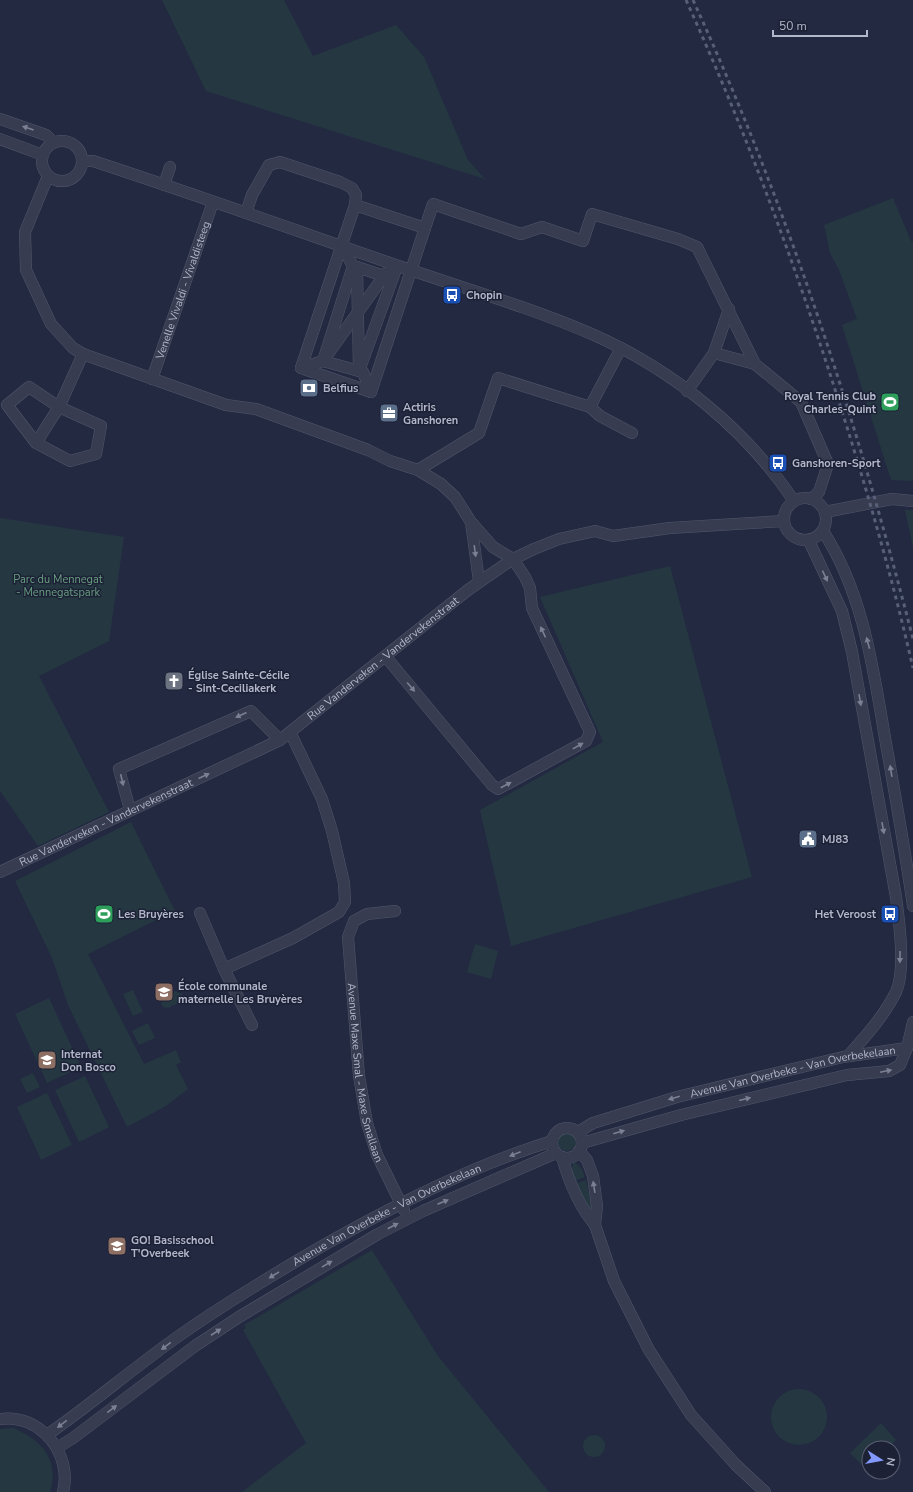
<svg xmlns="http://www.w3.org/2000/svg" width="913" height="1492" viewBox="0 0 913 1492" font-family="'Nunito Sans',sans-serif">
  <rect width="100%" height="100%" fill="#222941"/>
  <path fill="#253842" d="M162 0H284L313 56 396 25 424 57 468 160 485 179 206 91Z
    M893 198 911 241H913V481L891 480 842 325 857 319 839 270 830 253 824 225Z
    M905 510H913V548Z
    M0 518 124 537 109 641 39 676 109 812 38 846 0 791Z
    M670 566 752 877 511 946 480 810 603 742 540 597Z
    M131 822 178 917 164 916 88 954 144 1064 176 1050 181 1062 176 1065 188 1089 166 1106 127 1127 68 1005 52 958 15 881Z
    M475 944 498 951 491 979 467 972Z
    M133 990 143 1012 133 1016 123 994Z
    M175 991 182 994V1001L168 1008 163 1007 161 1004 163 998Z
    M49 998 81 1067 47 1083 15 1014Z
    M148 1023 155 1038 139 1045 132 1031Z
    M33 1073 40 1087 27 1093 20 1079Z
    M85 1076 109 1127 79 1142 55 1090Z
    M47 1093 72 1145 41 1160 17 1107Z
    M558 1142a9 9 0 1 1 18 0a9 9 0 1 1-18 0Z
    M573 1160 582 1169 585 1177 574 1181 572 1170Z
    M586 1180 592 1207 591 1210 575 1184Z
    M372 1250 438 1356 549 1492H242L306 1443 243 1330 246 1328 244 1325Z
    M771 1417a28 28 0 1 1 56 0a28 28 0 1 1-56 0Z
    M881 1423 896 1440 888 1448H869V1466L866 1469 850 1453Z
    M13 1428C41 1439 60 1460 50 1492H0V1429Z
    M583 1446a11 11 0 1 1 22 0a11 11 0 1 1-22 0Z"/>
  <g fill="none" stroke-linecap="round" stroke-linejoin="round">
    <defs>
      <g id="street">
        <path d="M0 119 46 135 54 143"/>
        <path d="M0 139 43 155"/>
        <circle cx="62" cy="161" r="20"/>
        <path d="M82 161H93C191 193 289 228 387 262 456 286 527 306 594 335 673 370 746 429 794 501"/>
        <path d="M48 176 25 232 26 270 51 324 73 348 83 354 226 405 256 409 368 450 390 461 418 470 441 484 455 497 471 522 493 547 513 559 525 577 530 588 532 608 590 732 586 741 498 789 492 785 386 657"/>
        <path d="M164 185 170 167"/>
        <path d="M355 205 425 228 371 392 301 368Z"/>
        <path d="M246 213 252 195 269 165 280 162 340 182 352 188 356 195 355 205"/>
        <path d="M425 228 433 204 521 234 542 227 583 241 592 214 678 239 697 247 755 364 801 402 828 464 819 492 811 499"/>
        <path d="M342 246 353 266 357 267 359 371 323 361 353 266"/>
        <path d="M357 267 384 276"/>
        <path d="M714 353 729 309"/>
        <path d="M301 368 323 361 386 273 393 275"/>
        <path id="s1" d="M152 379 213 202"/>
        <path d="M29 387 59 407 101 426 96 454 70 461 36 443 7 405Z"/>
        <path d="M687 391 714 353 755 364"/>
        <path d="M371 392 363 372 359 371 395 272"/>
        <path d="M590 407 600 416 632 433"/>
        <path d="M36 443 59 407 83 354"/>
        <path d="M418 470 479 433 498 378 590 407 621 348"/>
        <circle cx="805" cy="519" r="21"/>
        <path d="M825 512 892 499 913 501"/>
        <path d="M471 522 479 581"/>
        <path d="M823 531C863 593 873 667 885 738 895 794 905 850 913 906"/>
        <path d="M809 541 842 611 852 652 896 897C899 920 906 970 896 992 884 1016 866 1036 848 1056"/>
        <path d="M130 810 119 769 251 711 280 740"/>
        <path id="s2" d="M0 872 280 740 468 590 513 559 534 549 559 539 595 531 613 536 670 528 784 521"/>
        <path id="s3" d="M395 911 367 914 354 921 348 937 359 1076 367 1123 377 1155 404 1210"/>
        <path d="M200 913 224 969 252 1025"/>
        <path d="M224 969 293 938 339 912 345 902 344 883 332 831 322 799 291 734"/>
        <circle cx="567" cy="1143" r="15"/>
        <path id="s4" d="M578 1132 593 1123 677 1097 843 1057 907 1048"/>
        <path d="M582 1143 681 1115 847 1075 889 1071 900 1065 907 1048 913 1022"/>
        <path d="M579 1151 587 1160 593 1176 597 1206 595 1225 614 1281 649 1350 691 1415 736 1465 765 1492"/>
        <path d="M562 1157C569 1182 578 1205 595 1225"/>
        <path d="M0 1419C40 1413 73 1454 63 1492"/>
        <path id="s5" d="M47 1435C90 1405 130 1371 173 1340 221 1306 272 1275 324 1245 397 1204 472 1166 552 1141"/>
        <path d="M57 1448 73 1438 195 1346 239 1317 378 1234 423 1211 556 1153"/>
      </g>
    </defs>
    <use href="#street" stroke="#52576b" stroke-width="12"/>
    <use href="#street" stroke="#373c50" stroke-width="11"/>
    <path stroke="#585f78" stroke-width="3" stroke-dasharray="4 4" stroke-linecap="butt" d="M686 0C741 121 788 245 829 371 861 469 890 568 913 668
      M693 0C787 205 857 421 913 639"/>
  </g>
  <defs><path id="oneway-solid" d="M-6-.8H1V-3.2L6.5 0L1 3.2V.8H-6Z"/></defs>
  <g fill="#7b8094">
    <use href="#oneway-solid" transform="translate(28 128) rotate(-161)"/>
    <use href="#oneway-solid" transform="translate(475 551) rotate(82)"/>
    <use href="#oneway-solid" transform="translate(825 576) rotate(65)"/>
    <use href="#oneway-solid" transform="translate(543 632) rotate(-115)"/>
    <use href="#oneway-solid" transform="translate(868 643) rotate(-105)"/>
    <use href="#oneway-solid" transform="translate(411 687) rotate(50)"/>
    <use href="#oneway-solid" transform="translate(860 700) rotate(80)"/>
    <use href="#oneway-solid" transform="translate(241 715) rotate(156)"/>
    <use href="#oneway-solid" transform="translate(578 746) rotate(-29)"/>
    <use href="#oneway-solid" transform="translate(891 771) rotate(-99)"/>
    <use href="#oneway-solid" transform="translate(204 776) rotate(-25)"/>
    <use href="#oneway-solid" transform="translate(122 780) rotate(77)"/>
    <use href="#oneway-solid" transform="translate(506 785) rotate(-28)"/>
    <use href="#oneway-solid" transform="translate(883 828) rotate(80)"/>
    <use href="#oneway-solid" transform="translate(900 957) rotate(91)"/>
    <use href="#oneway-solid" transform="translate(886 1071) rotate(-12)"/>
    <use href="#oneway-solid" transform="translate(674 1098) rotate(164)"/>
    <use href="#oneway-solid" transform="translate(745 1099) rotate(-14)"/>
    <use href="#oneway-solid" transform="translate(619 1132) rotate(-16)"/>
    <use href="#oneway-solid" transform="translate(515 1154) rotate(158)"/>
    <use href="#oneway-solid" transform="translate(594 1187) rotate(-99)"/>
    <use href="#oneway-solid" transform="translate(443 1202) rotate(-23)"/>
    <use href="#oneway-solid" transform="translate(393 1226) rotate(-28)"/>
    <use href="#oneway-solid" transform="translate(327 1264) rotate(-31)"/>
    <use href="#oneway-solid" transform="translate(274 1275) rotate(148)"/>
    <use href="#oneway-solid" transform="translate(216 1332) rotate(-33)"/>
    <use href="#oneway-solid" transform="translate(166 1346) rotate(143)"/>
    <use href="#oneway-solid" transform="translate(112 1409) rotate(-37)"/>
    <use href="#oneway-solid" transform="translate(62 1424) rotate(143)"/>
  </g>
  <defs>
    <symbol id="bus-square" viewBox="-11 -11 22 22"><rect x="-9" y="-9" width="18" height="18" rx="4" fill="#1a4fb4" stroke="#1c2135"/><path d="M-5-6H5V4H4V6H2V4H-2V6H-4V4H-5ZM-3.5-4V0h7V-4ZM-3.5 1.2v1.5H-2V1.2ZM2 1.2v1.5H3.5V1.2Z" fill="#fff"/></symbol>
    <symbol id="bank-square" viewBox="-11 -11 22 22"><rect x="-9" y="-9" width="18" height="18" rx="4" fill="#5c6f8a" stroke="#1c2135"/><path d="M-6-4H6V4H-6ZM0-2.3a2.3 2.3 0 1 0 0 4.6a2.3 2.3 0 1 0 0-4.6Z" fill="#fff"/></symbol>
    <symbol id="stadium-square" viewBox="-11 -11 22 22"><rect x="-9" y="-9" width="18" height="18" rx="4" fill="#2e9e5b" stroke="#1c2135"/><path d="M0-5a6.5 5 0 1 0 0 10a6.5 5 0 1 0 0-10ZM-3.5-1.8h7v3.6h-7Z" fill="#fff"/></symbol>
    <symbol id="office-square" viewBox="-11 -11 22 22"><rect x="-9" y="-9" width="18" height="18" rx="4" fill="#5c6f8a" stroke="#1c2135"/><path d="M-6-3h4V-5.5h4V-3h4V5H-6ZM-1-4.5V-3h2v-1.5ZM-6 0V1H6V0Z" fill="#fff"/></symbol>
    <symbol id="church-square" viewBox="-11 -11 22 22"><rect x="-9" y="-9" width="18" height="18" rx="4" fill="#6b7280" stroke="#1c2135"/><path d="M-1.2-6h2.4v3.5h3.3v2.4h-3.3V6h-2.4V-.1h-3.3v-2.4h3.3Z" fill="#fff"/></symbol>
    <symbol id="civic-square" viewBox="-11 -11 22 22"><rect x="-9" y="-9" width="18" height="18" rx="4" fill="#5c6f8a" stroke="#1c2135"/><path d="M-.6-6.5H3V-4.5H.6V-3L4-1V1h2V6H-6V1h2V-1L-.6-3ZM-1.2 2.5V6h2.4V2.5Z" fill="#fff"/></symbol>
    <symbol id="school-square" viewBox="-11 -11 22 22"><rect x="-9" y="-9" width="18" height="18" rx="4" fill="#8d6e63" stroke="#1c2135"/><path d="M0-5L7-2L0 1L-7-2ZM-4 1L0 2.5L4 1V4Q0 6-4 4Z" fill="#fff"/></symbol>
  </defs>
  <g fill-rule="evenodd">
    <use href="#bus-square" x="441" y="284" width="22" height="22"/>
    <use href="#bank-square" x="298" y="377" width="22" height="22"/>
    <use href="#stadium-square" x="879" y="391" width="22" height="22"/>
    <use href="#office-square" x="378" y="402" width="22" height="22"/>
    <use href="#bus-square" x="767" y="452" width="22" height="22"/>
    <use href="#church-square" x="163" y="670" width="22" height="22"/>
    <use href="#civic-square" x="797" y="828" width="22" height="22"/>
    <use href="#stadium-square" x="93" y="903" width="22" height="22"/>
    <use href="#bus-square" x="879" y="903" width="22" height="22"/>
    <use href="#school-square" x="153" y="981" width="22" height="22"/>
    <use href="#school-square" x="36" y="1049" width="22" height="22"/>
    <use href="#school-square" x="106" y="1235" width="22" height="22"/>
  </g>
  <g text-anchor="middle" stroke-width="3" stroke-linejoin="round" paint-order="stroke">
    <g font-size="11" fill="#b3b7cb" stroke="#1c2135">
      <text dy="4" stroke="none"><textPath href="#s1" startOffset="94">Venelle Vivaldi - Vivaldisteeg</textPath></text>
      <text dy="4" stroke="none"><textPath href="#s2" startOffset="441">Rue Vanderveken - Vandervekenstraat</textPath></text>
      <text dy="4" stroke="none"><textPath href="#s2" startOffset="117">Rue Vanderveken - Vandervekenstraat</textPath></text>
      <text dy="4" stroke="none"><textPath href="#s3" startOffset="197">Avenue Maxe Smal - Maxe Smallaan</textPath></text>
      <text dy="4" stroke="none"><textPath href="#s4" startOffset="224">Avenue Van Overbeke - Van Overbekelaan</textPath></text>
      <text dy="4" stroke="none"><textPath href="#s5" startOffset="406">Avenue Van Overbeke - Van Overbekelaan</textPath></text>
    </g>
    <g font-size="11" font-weight="bold" fill="#b3b7cb" stroke="#1c2135" text-anchor="start">
      <text x="466" y="299">Chopin</text>
      <text x="323" y="392">Belfius</text>
      <text x="876" y="400" text-anchor="end">Royal Tennis Club<tspan x="876" dy="13">Charles-Quint</tspan></text>
      <text x="403" y="411">Actiris<tspan x="403" dy="13">Ganshoren</tspan></text>
      <text x="792" y="467">Ganshoren-Sport</text>
      <text x="188" y="679">Église Sainte-Cécile<tspan x="188" dy="13">- Sint-Ceciliakerk</tspan></text>
      <text x="822" y="843">MJ83</text>
      <text x="118" y="918">Les Bruyères</text>
      <text x="876" y="918" text-anchor="end">Het Veroost</text>
      <text x="178" y="990">École communale<tspan x="178" dy="13">maternelle Les Bruyères</tspan></text>
      <text x="61" y="1058">Internat<tspan x="61" dy="13">Don Bosco</tspan></text>
      <text x="131" y="1244">GO! Basisschool<tspan x="131" dy="13">T'Overbeek</tspan></text>
    </g>
    <g font-size="11" fill="#689e80" stroke="#1c2135">
      <text x="58" y="583">Parc du Mennegat<tspan x="58" dy="13">- Mennegatspark</tspan></text>
    </g>
  </g>
  <g transform="translate(881 1460) rotate(101)"><circle r="19" fill="#1c2135" stroke="#585d71"/>
  <path d="M0-3L7 15L0 10L-7 15Z" fill="#8499ff"/>
  <text y="-6" font-size="11" font-weight="bold" text-anchor="middle" fill="#b3b7cb">N</text>
  </g>
  <path d="M773 30v6h94v-6" fill="none" stroke="#b3b7cb" stroke-width="2"/>
  <text x="779" y="30" font-size="12" fill="#b3b7cb" stroke="#1c2135" stroke-width="3" paint-order="stroke">50 m</text>
</svg>
